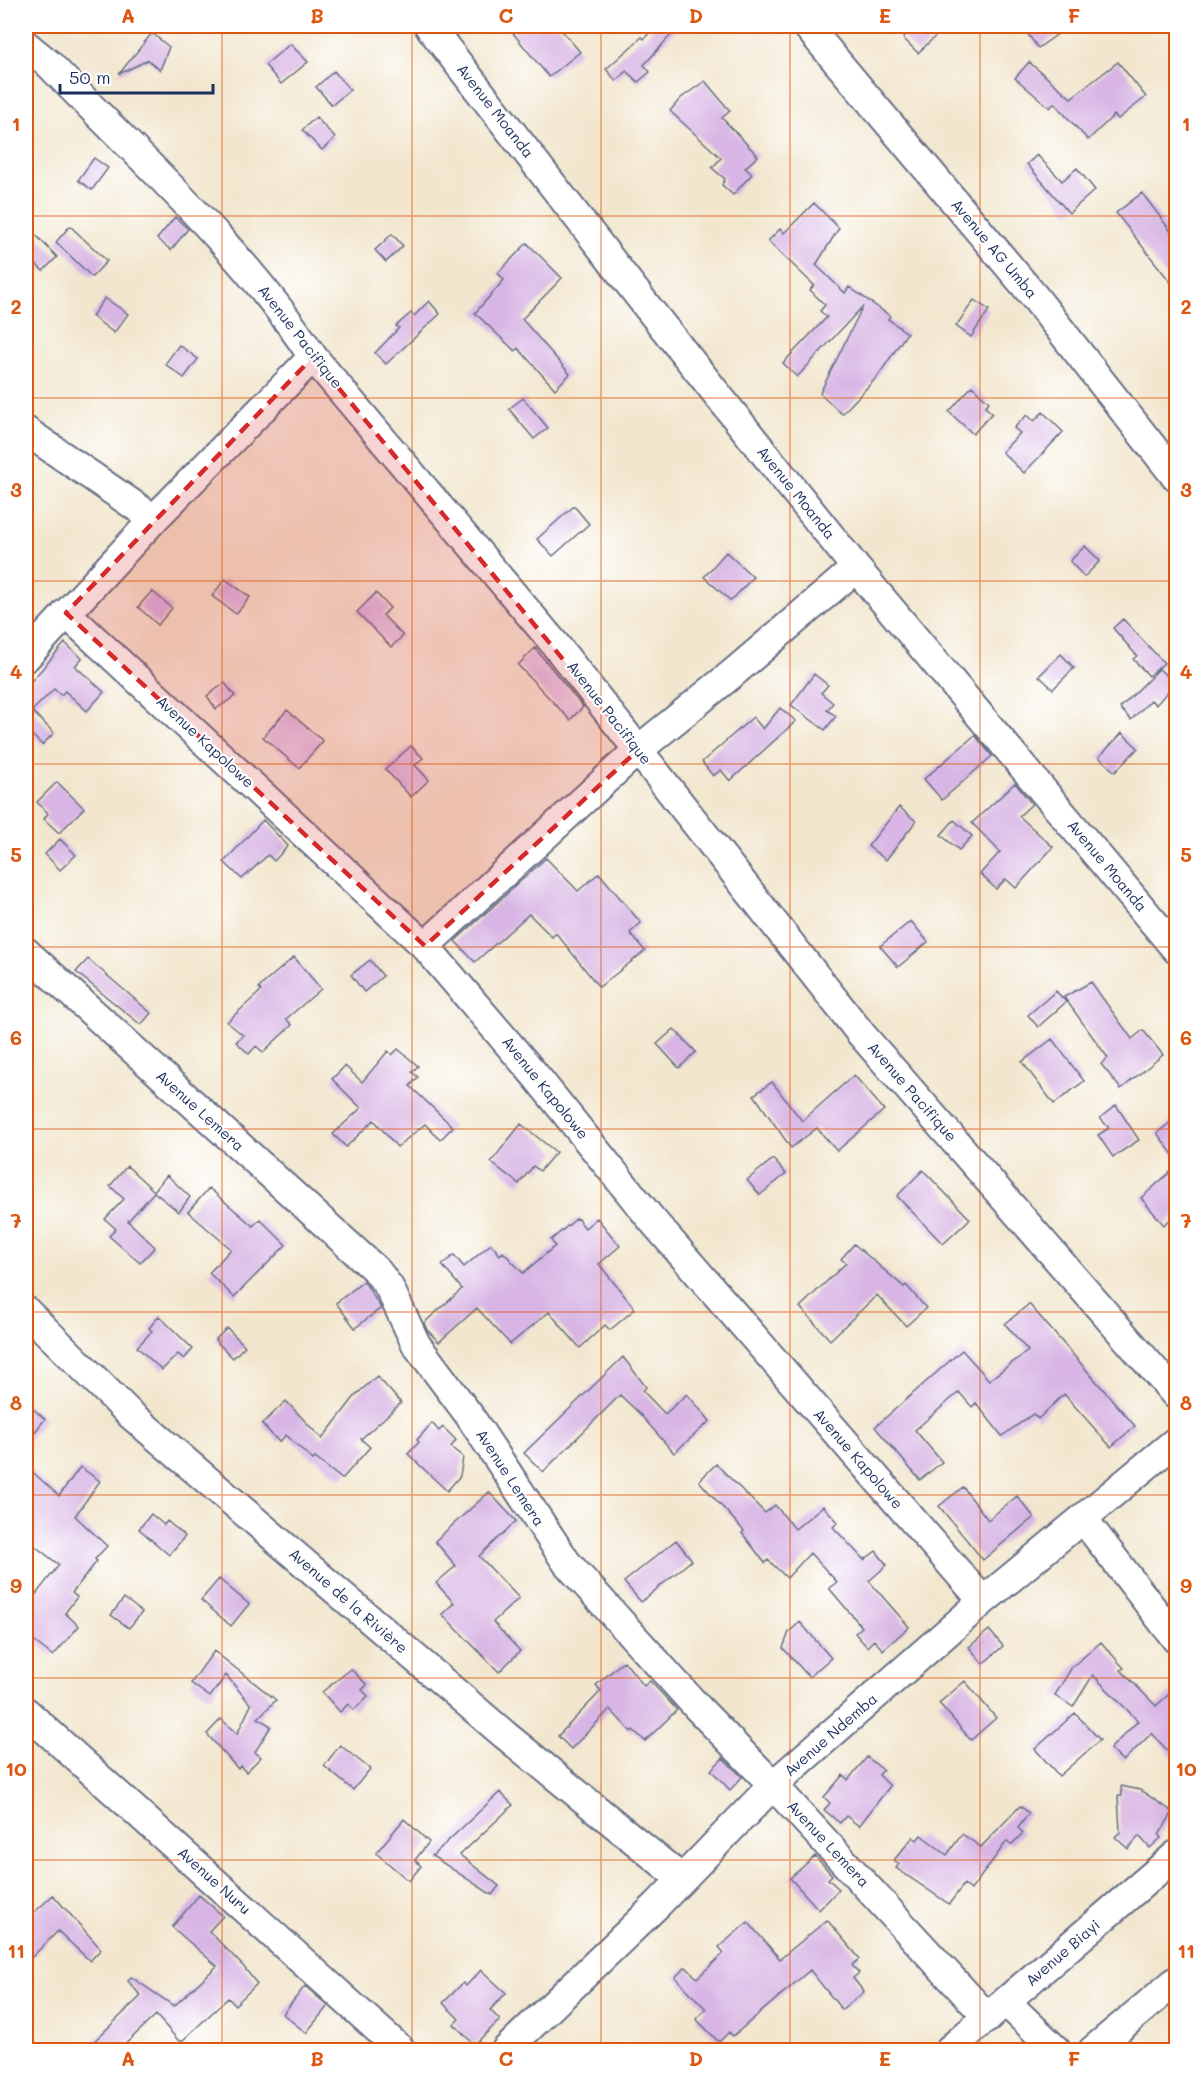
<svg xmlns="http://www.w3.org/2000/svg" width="1202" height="2076" viewBox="0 0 1202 2076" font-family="Mali,sans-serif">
  <rect width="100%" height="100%" fill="#fff"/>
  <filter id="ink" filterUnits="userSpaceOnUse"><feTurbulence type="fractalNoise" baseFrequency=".0167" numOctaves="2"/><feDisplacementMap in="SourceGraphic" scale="12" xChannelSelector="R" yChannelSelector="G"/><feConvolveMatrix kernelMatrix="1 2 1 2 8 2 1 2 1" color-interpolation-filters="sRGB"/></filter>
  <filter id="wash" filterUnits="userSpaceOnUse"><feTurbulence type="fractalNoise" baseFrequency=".008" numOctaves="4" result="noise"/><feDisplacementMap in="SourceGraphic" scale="24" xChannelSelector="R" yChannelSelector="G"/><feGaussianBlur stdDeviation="1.35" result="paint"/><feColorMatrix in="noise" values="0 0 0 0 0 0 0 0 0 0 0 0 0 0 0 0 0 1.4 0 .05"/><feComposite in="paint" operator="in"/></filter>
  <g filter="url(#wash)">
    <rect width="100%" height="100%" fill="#f2e6ce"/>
    <g id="blocks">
      <path fill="#d8b5e4" d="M507 26H558L580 52 549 77Z
        M655 26H679L644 65 650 72 638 82 626 71 616 81 606 69 642 37 644 39Z
        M915 26H946L918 53 903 38Z
        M1022 26H1069L1038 48Z
        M152 33 169 47 160 70 148 60 119 74Z
        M290 44 308 62 281 84 265 65Z
        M1029 62 1071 98 1118 62 1146 97 1118 119 1114 115 1088 140 1054 103 1050 108 1015 78Z
        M334 71 350 90 332 105 316 87Z
        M705 81 730 111 722 118 758 156 745 168 752 174 733 195 722 185 725 179 712 168 721 158 670 111 681 98Z
        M316 117 335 138 322 150 302 130Z
        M1037 155 1062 181 1077 168 1095 190 1069 213 1027 164Z
        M94 158 108 168 92 190 78 180Z
        M1142 193 1176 238V289L1116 213Z
        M814 203 839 228 816 265 845 293 849 287 890 316 888 319 907 333 878 376 842 414 820 393 863 306 797 377 783 363 827 317 820 311 825 305 810 290 814 285 768 241 780 229 784 233Z
        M175 217 188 229 171 250 157 239Z
        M26 225 57 257 43 271 34 262 26 271Z
        M70 226 107 261 92 277 56 242Z
        M392 234 403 246 386 262 375 250Z
        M527 243 562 278 522 319 570 374 555 389 518 348 515 351 475 313 504 280 498 273Z
        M105 298 128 314 114 333 92 316Z
        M974 300 989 310 971 337 956 326Z
        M429 301 440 314 386 364 375 353 399 328 396 326 411 313 414 316Z
        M179 345 198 359 184 378 165 364Z
        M972 386 989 402 985 407 992 413 973 434 949 412Z
        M523 398 548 428 534 439 509 409Z
        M1043 412 1063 432 1024 473 1002 452 1020 433 1014 428 1027 415 1034 421Z
        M574 506 589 524 553 556 537 539Z
        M1085 546 1100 561 1084 577 1070 561Z
        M726 552 753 577 731 601 704 577Z
        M225 579 250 597 236 614 212 596Z
        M152 591 172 608 158 625 138 607Z
        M376 593 390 608 383 615 403 636 391 647 357 612Z
        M1123 619 1164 663 1149 676 1133 659 1137 656 1113 628Z
        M65 643 82 658 75 666 104 692 87 711 65 691 61 695 54 689 32 711 54 733 42 745 26 729V687Z
        M535 648 583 707 570 720 518 665Z
        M1061 654 1074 668 1053 689 1039 676Z
        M1159 669 1175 683 1156 705 1151 700 1131 720 1120 708Z
        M814 674 828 685 821 693 833 703 827 710 836 716 825 730 791 705Z
        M225 683 235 696 216 709 207 696Z
        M780 708 796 721 730 781 721 770 713 776 702 762 753 717 763 729Z
        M287 710 323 741 299 768 263 737Z
        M1122 733 1138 748 1115 772 1099 757Z
        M975 735 992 756 942 800 924 779Z
        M411 746 423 758 415 765 429 780 411 797 385 769Z
        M57 782 84 808 59 833 44 819 48 813 37 802Z
        M1015 783 1032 804 1019 816 1053 847 1016 888 1006 879 996 889 980 874 1000 852 972 823Z
        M899 807 916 821 886 860 868 846Z
        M263 820 288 846 274 861 268 855 242 879 224 862Z
        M954 820 972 836 959 850 941 835Z
        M60 839 76 855 60 870 45 854Z
        M546 858 578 891 599 873 641 923 630 933 645 951 599 987 556 933 552 937 529 914 475 962 455 941Z
        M911 921 928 942 898 967 880 946Z
        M294 957 321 989 286 1019 292 1025 263 1052 256 1046 249 1054 236 1042 243 1035 227 1022 261 991 259 988 264 983Z
        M88 959 151 1013 141 1025 76 972Z
        M370 960 383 976 364 992 351 975Z
        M1091 982 1132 1039 1143 1030 1163 1055 1121 1089 1101 1064 1108 1058 1064 997Z
        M1056 991 1066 1002 1038 1027 1028 1015Z
        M674 1029 696 1052 679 1068 657 1044Z
        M1052 1039 1084 1081 1054 1104 1022 1062Z
        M398 1049 418 1066 412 1072 418 1077 410 1086 453 1127 440 1140 425 1124 397 1147 374 1120 346 1147 333 1134 361 1108 332 1079 345 1066 362 1082 388 1051 392 1055Z
        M854 1075 884 1110 837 1151 817 1128 791 1148 754 1095 772 1082 802 1121Z
        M1116 1105 1139 1140 1113 1157 1098 1135 1109 1128 1100 1118Z
        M1176 1118V1159L1157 1133Z
        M521 1124 556 1152 540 1171 533 1166 519 1184 491 1162Z
        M773 1159 786 1174 760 1195 747 1180Z
        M127 1166 154 1191 167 1175 190 1197 179 1212 154 1192 128 1221 155 1247 140 1263 109 1236 116 1229 105 1219 124 1199 110 1186Z
        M1176 1167V1214L1164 1225 1141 1198Z
        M923 1170 970 1219 943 1244 897 1196Z
        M209 1188 253 1226 260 1219 286 1245 234 1297 209 1273 231 1249 188 1212Z
        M577 1218 585 1228 597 1218 620 1246 599 1264 635 1309 610 1330 605 1325 580 1348 549 1312 510 1344 477 1308 439 1342 427 1330 424 1323 462 1289 442 1265 454 1255 464 1267 491 1244 500 1255 503 1252 523 1273 555 1246 551 1240Z
        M854 1244 904 1287 906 1285 926 1308 906 1326 877 1295 830 1340 800 1307 846 1263 841 1259Z
        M364 1281 381 1308 355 1328 336 1303Z
        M1029 1304 1135 1426 1111 1447 1064 1394 1038 1419 1033 1414 1002 1436 976 1403 972 1407 959 1392 915 1430 942 1462 920 1480 875 1427 962 1350 989 1380 1028 1351 1005 1324Z
        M159 1316 193 1349 184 1359 178 1354 162 1370 137 1347 152 1331 149 1328Z
        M227 1328 245 1346 233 1358 215 1340Z
        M623 1357 646 1387 643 1391 665 1414 687 1394 710 1421 674 1453 639 1413 620 1395 543 1472 524 1453Z
        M377 1376 401 1403 361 1439 370 1447 342 1479 315 1458 313 1460 286 1435 279 1442 262 1424 286 1401 322 1439 356 1395Z
        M26 1403 45 1419 26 1443Z
        M432 1423 439 1431 443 1427 456 1440 451 1447 463 1457 460 1476 447 1491 408 1454 419 1442 417 1440Z
        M716 1464 765 1513 775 1505 795 1529 823 1506 838 1522 833 1527 864 1560 876 1551 887 1565 869 1581 909 1627 883 1650 874 1640 867 1647 855 1633 862 1627 829 1588 837 1582 810 1553 787 1578 768 1560 765 1563 742 1533 744 1531 699 1481Z
        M26 1466 59 1496 80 1467 100 1481 75 1516 107 1546 95 1559 97 1561 72 1593 77 1597 65 1613 79 1626 53 1656 26 1635V1607L59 1565 26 1539Z
        M963 1487 988 1520 1017 1496 1034 1517 983 1560 939 1506Z
        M489 1492 516 1521 479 1556 519 1598 493 1622 520 1651 499 1672 442 1614 454 1603 436 1583 456 1566 435 1541Z
        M151 1514 164 1525 167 1521 185 1536 169 1555 139 1529Z
        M676 1540 692 1560 641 1602 624 1582Z
        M219 1579 249 1604 231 1626 201 1600Z
        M124 1598 142 1612 129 1628 111 1615Z
        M800 1622 831 1658 809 1677 783 1648 789 1632Z
        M989 1630 1003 1646 983 1664 969 1647Z
        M1101 1642 1124 1668 1121 1670 1156 1706 1176 1688V1761L1152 1733 1123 1761 1110 1749 1138 1721 1093 1675 1073 1707 1055 1695 1072 1667Z
        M214 1651 276 1700 258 1718 271 1726 255 1752 261 1757 246 1772 240 1766 238 1769 207 1734 221 1719 237 1734 251 1705 226 1675 210 1697 191 1683Z
        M624 1661 644 1686 650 1681 677 1710 645 1741 633 1730 631 1732 610 1709 571 1749 558 1736 601 1691 596 1685Z
        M351 1669 367 1685 362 1690 368 1696 354 1710 348 1704 340 1712 322 1692Z
        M965 1681 996 1718 971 1740 939 1703Z
        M1075 1713 1100 1740 1059 1776 1035 1749Z
        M340 1745 370 1769 353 1790 324 1766Z
        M867 1757 883 1770 879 1775 890 1786 859 1826 846 1816 840 1823 824 1810 830 1803 824 1797 843 1775 848 1780Z
        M723 1758 742 1777 730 1790 711 1770Z
        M1121 1786 1140 1790 1173 1812 1159 1835 1161 1838 1150 1848 1139 1836 1128 1849 1115 1837 1120 1832 1118 1796H1122Z
        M500 1792 513 1805 460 1855 499 1886 492 1895 432 1856Z
        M1020 1806 1029 1813 1018 1828 1023 1833 1011 1845 1007 1841 971 1890 964 1884 949 1904 896 1868 899 1864 894 1860 913 1837 917 1840 921 1835 947 1855 962 1834 981 1847Z
        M404 1819 429 1842 415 1860 421 1866 409 1881 376 1853Z
        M815 1856 832 1875 828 1879 839 1889 819 1910 790 1878Z
        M53 1895 101 1949 90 1961 58 1931 26 1963V1920Z
        M199 1895 223 1916 209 1931 243 1966 257 1984 235 2005 228 1998 182 2041 178 2040 156 2015 119 2050H85L141 1996 128 1981 131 1977 174 2006 217 1966 172 1927Z
        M827 1920 860 1959 852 1965 859 1973 853 1978 864 1992 842 2010 810 1970 733 2036 729 2032 719 2042 696 2019 706 2009 675 1977 686 1967 697 1978 724 1953 719 1947 748 1922 780 1959Z
        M481 1970 506 1993 490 2010 500 2020 474 2045 454 2024 459 2019 443 2003 463 1983 466 1986Z
        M305 1986 328 2006 306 2033 283 2014Z"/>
    </g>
  </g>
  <g filter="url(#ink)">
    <use href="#blocks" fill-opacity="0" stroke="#666f85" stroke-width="1.5"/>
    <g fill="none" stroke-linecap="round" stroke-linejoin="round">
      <defs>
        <path id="minor" d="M429 26 649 309 856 568 1176 949
          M807 26 1033 295 1176 477
          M26 45 49 64C140 159 240 246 313 357L554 643 862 1035 1176 1395
          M26 431 154 519
          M66 613 425 946 535 1075 652 1220 983 1601
          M26 657 154 519 313 357
          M425 946 638 750 732 674 856 568
          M26 952 377 1271 389 1287 416 1344 469 1415 567 1563 698 1708 773 1785 988 2018
          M26 1311 130 1414 505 1735 682 1879
          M1084 1520 1176 1639
          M26 1712 401 2050
          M1006 2002 1056 2050
          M506 2050 658 1904 773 1785 983 1601 1176 1441
          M949 2050 1176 1855
          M1093 2050 1176 1981"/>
      </defs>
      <use href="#minor" stroke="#666f85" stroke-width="32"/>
      <use href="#minor" stroke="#fff" stroke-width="28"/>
    </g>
  </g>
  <path fill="#d62828" fill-opacity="0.2" stroke="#d62828" stroke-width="4.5" stroke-dasharray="12 8" stroke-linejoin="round" d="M313 357 638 750 425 946 66 613Z"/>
  <path fill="none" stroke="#de5710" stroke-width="1.5" stroke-opacity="0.55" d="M222 26V2050M412 26V2050M601 26V2050M790 26V2050M980 26V2050M26 216H1176M26 398H1176M26 581H1176M26 764H1176M26 947H1176M26 1129H1176M26 1312H1176M26 1495H1176M26 1678H1176M26 1860H1176"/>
  <g text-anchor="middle" stroke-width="4.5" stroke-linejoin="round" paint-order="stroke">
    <g font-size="15" fill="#1b2f5e" stroke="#fff">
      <text transform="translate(495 111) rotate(52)" y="5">Avenue Moanda</text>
      <text transform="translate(994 249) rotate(50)" y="5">Avenue AG Umba</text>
      <text transform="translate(300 337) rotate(52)" y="5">Avenue Pacifique</text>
      <text transform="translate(796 493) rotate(51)" y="5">Avenue Moanda</text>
      <text transform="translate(609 713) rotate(52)" y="5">Avenue Pacifique</text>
      <text transform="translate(205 742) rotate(43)" y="5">Avenue Kapolowe</text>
      <text transform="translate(1107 866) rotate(50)" y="5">Avenue Moanda</text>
      <text transform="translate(545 1088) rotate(51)" y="5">Avenue Kapolowe</text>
      <text transform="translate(912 1092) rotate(49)" y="5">Avenue Pacifique</text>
      <text transform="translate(200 1111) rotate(42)" y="5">Avenue Lemera</text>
      <text transform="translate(858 1459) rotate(49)" y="5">Avenue Kapolowe</text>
      <text transform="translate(510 1478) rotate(57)" y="5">Avenue Lemera</text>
      <text transform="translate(348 1601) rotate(41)" y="5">Avenue de la Rivière</text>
      <text transform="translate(831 1735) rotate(-41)" y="5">Avenue Ndemba</text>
      <text transform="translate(828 1844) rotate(47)" y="5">Avenue Lemera</text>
      <text transform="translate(214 1881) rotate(42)" y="5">Avenue Nuru</text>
      <text transform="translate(1063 1953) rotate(-41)" y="5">Avenue Biayi</text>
    </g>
  </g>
  <rect width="1202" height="2076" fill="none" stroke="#fff" stroke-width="66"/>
  <path d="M60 84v9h153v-9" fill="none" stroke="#1b2f5e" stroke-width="3"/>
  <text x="69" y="84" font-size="18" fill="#1b2f5e" stroke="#ffffff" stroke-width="4.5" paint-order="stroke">50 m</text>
  <rect x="33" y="33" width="1136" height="2010" fill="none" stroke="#de5710" stroke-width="2"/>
  <g font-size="20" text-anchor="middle" font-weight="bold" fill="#de5710">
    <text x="128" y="23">A</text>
    <text x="317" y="23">B</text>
    <text x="506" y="23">C</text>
    <text x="696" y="23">D</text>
    <text x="885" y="23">E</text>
    <text x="1074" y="23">F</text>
    <text x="16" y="131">1</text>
    <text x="1186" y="131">1</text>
    <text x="16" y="314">2</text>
    <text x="1186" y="314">2</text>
    <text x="16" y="497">3</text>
    <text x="1186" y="497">3</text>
    <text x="16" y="679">4</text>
    <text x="1186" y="679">4</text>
    <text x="16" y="862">5</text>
    <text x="1186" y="862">5</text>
    <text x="16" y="1045">6</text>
    <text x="1186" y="1045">6</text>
    <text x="16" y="1228">7</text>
    <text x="1186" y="1228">7</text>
    <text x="16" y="1410">8</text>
    <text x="1186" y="1410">8</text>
    <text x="16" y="1593">9</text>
    <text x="1186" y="1593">9</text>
    <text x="16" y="1776">10</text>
    <text x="1186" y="1776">10</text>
    <text x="16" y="1958">11</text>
    <text x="1186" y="1958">11</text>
    <text x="128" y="2066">A</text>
    <text x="317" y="2066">B</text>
    <text x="506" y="2066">C</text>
    <text x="696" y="2066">D</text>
    <text x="885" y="2066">E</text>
    <text x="1074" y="2066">F</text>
  </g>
</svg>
